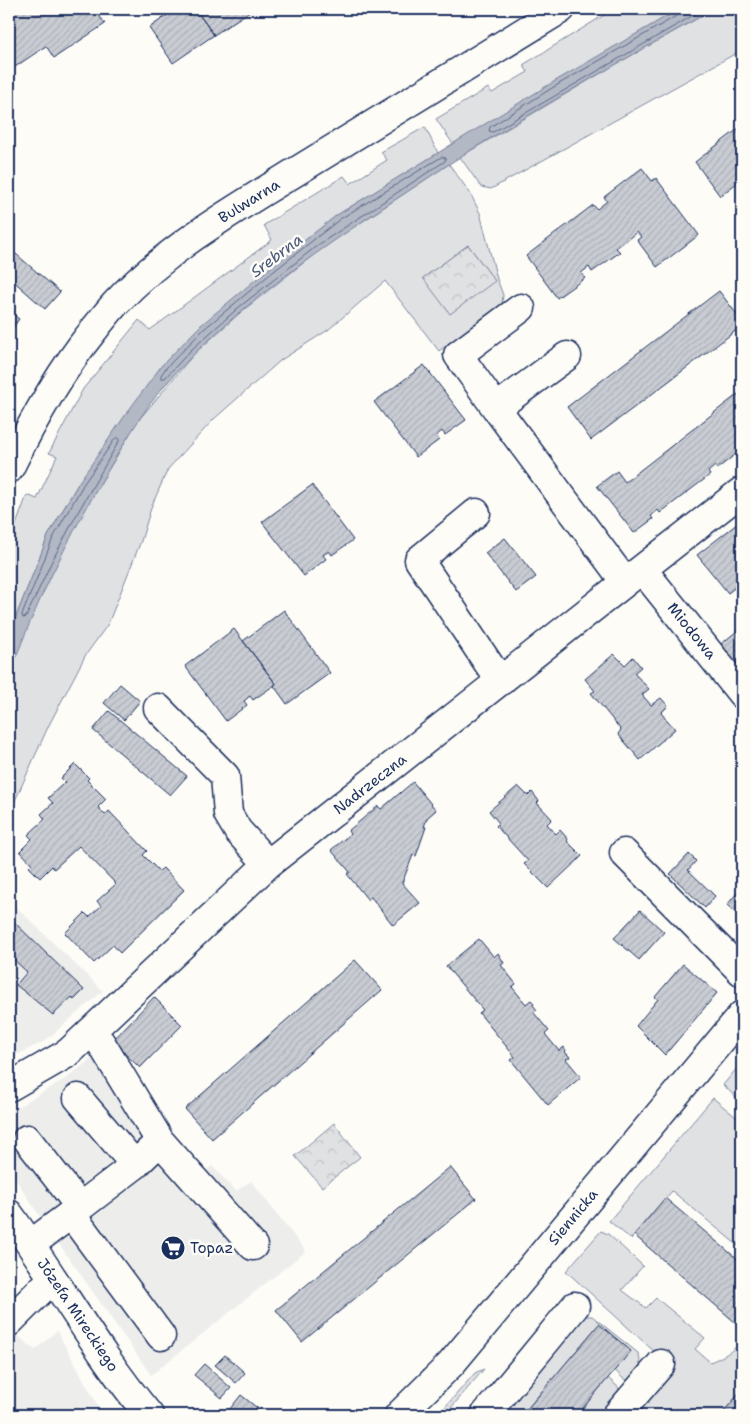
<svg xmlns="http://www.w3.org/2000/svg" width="751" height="1424" viewBox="0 0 751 1424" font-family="'Shantell Sans',sans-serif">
  <defs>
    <pattern id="forest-crowns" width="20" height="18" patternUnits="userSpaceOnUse" patternTransform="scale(1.25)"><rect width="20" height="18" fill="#e0e1e3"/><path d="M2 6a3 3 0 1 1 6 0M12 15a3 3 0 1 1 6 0" fill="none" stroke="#c0c1c5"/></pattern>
    <pattern id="building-hatch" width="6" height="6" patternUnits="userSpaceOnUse" patternTransform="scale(1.25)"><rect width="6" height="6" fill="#c9ccd3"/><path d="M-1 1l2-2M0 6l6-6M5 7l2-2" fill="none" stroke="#acb0b8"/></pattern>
  </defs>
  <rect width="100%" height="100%" fill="#fdfcf7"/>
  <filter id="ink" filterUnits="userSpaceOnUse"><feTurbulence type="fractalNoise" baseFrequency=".02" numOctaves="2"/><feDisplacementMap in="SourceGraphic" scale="10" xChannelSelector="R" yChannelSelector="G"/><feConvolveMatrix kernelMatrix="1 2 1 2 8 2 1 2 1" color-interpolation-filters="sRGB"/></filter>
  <g filter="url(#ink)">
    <path fill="#edeeec" d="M9 900 103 991 45 1041 9 1059Z
      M111 1043 146 1102 203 1172 212 1166 236 1191 251 1181 306 1251 151 1375 43 1221 9 1169V1112L67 1078Z
      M9 1328 35 1350 57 1331 103 1415H9Z"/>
    <path fill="#e0e1e3" stroke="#7e88a0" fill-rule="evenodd" d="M614 9H622L624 13 630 9H679L453 144 436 119 488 88 492 93 528 72 523 65Z
      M714 9H742V50L491 189 481 187 460 157 613 66Z
      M425 127 438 153 337 215 266 271 79 482 48 536 9 634V544L27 495 37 499 57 456 49 453 83 389 139 320 150 330 272 240 264 225 344 176 350 184 387 160 381 152Z
      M449 164 470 193 480 213 497 279 503 295 502 305 439 351 385 281 328 330 281 360 214 419 168 469 152 505 141 541 108 624 85 656 48 727 9 814V676L23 635 56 565 82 514 137 422 194 354 241 312 321 249ZM468 245 495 281 423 278Z
      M742 1062V1103L723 1085Z
      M713 1098 742 1122V1249L672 1191 631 1239 609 1221Z
      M601 1231 608 1234 643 1266 622 1290 646 1308 656 1298 705 1338 695 1349 710 1362C723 1357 733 1351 742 1341V1390L721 1415H627L669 1365 566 1271Z
      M586 1316H592L638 1353C639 1357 641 1361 640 1365 639 1373 632 1383 624 1379 621 1377 617 1373 615 1370L631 1351 599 1324 522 1415H496L579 1318Z
      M484 1369 445 1415H438L475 1373Z
      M608 1378 618 1387 620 1393 602 1415H580L578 1414Z"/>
    <path fill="url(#forest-crowns)" stroke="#7e88a0" d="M468 245 495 281 450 314 423 278Z
      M334 1123 360 1157 322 1187 295 1156Z"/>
    <path fill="#b3b8c5" stroke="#76819c" d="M679 9H714C632 55 550 101 471 150 442 168 415 187 387 205 310 256 226 315 165 385 141 413 123 445 104 477 67 541 34 606 9 676V634L48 536 79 482 126 414 162 365 201 325 266 271 337 215 550 84Z"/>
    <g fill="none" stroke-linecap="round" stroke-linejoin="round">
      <path stroke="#586687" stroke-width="1" d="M681 9 680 13 678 15 552 88 490 127 489 131 493 132 704 9
        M442 157 446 158 445 161 318 245 238 308 191 350 165 378H161V375L166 368 204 329 269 275 340 219Z
        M116 438H119V441L78 512 51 563 26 617 23 618 22 615 53 538 83 485Z"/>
    </g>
    <path fill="url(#building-hatch)" stroke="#1b2f5e" d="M9 9H94L105 24 54 58 46 46 9 71Z
      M176 9H195L214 35 173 63 149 28Z
      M195 9H249L250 11 214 35Z
      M742 126V179L720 196 695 162Z
      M642 168 652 181 656 178 699 235 657 267 637 240 641 237 637 232 616 248 620 252 592 272 589 267 581 273 585 278 557 298 526 256 593 205 597 209 607 201 604 197Z
      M9 248 60 292 45 309 9 277Z
      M719 291 742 321V326L591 440 567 407Z
      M9 311 19 319 9 333Z
      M424 365 466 420 445 435 442 431 436 436 439 440 416 457 374 402Z
      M742 391V449L717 469 715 466 708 472 710 475 660 513 658 510 651 516 653 519 634 533 597 486 617 471 625 482Z
      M312 485 353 540 332 555 329 551 323 555 326 559 304 576 262 522Z
      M742 520V582L728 593 697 555Z
      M505 538 536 577 516 592 485 553Z
      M284 610 330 673 287 704 274 686 276 684 243 641Z
      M742 627V671L721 644Z
      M234 629 276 684 253 700 250 696 244 701 247 705 226 721 185 666Z
      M614 654 625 665 633 657 641 667 634 673 649 689 642 695 651 705 661 698 668 706 661 713 675 729 640 760 618 734 621 730 591 693 595 691 585 679Z
      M120 684 140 701 124 720 104 703Z
      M109 711 187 776 170 795 93 730Z
      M75 764 89 778 87 780 106 799 98 807 105 815 109 811 147 851 143 855 159 871 163 868 184 890 120 953 113 945 94 963 65 933 85 913 89 917 101 906 97 901 116 884 79 846 54 869 52 866 40 878 29 867 32 864 20 851 32 839 28 835 45 819 41 814 53 803 48 798 65 782 61 778Z
      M413 782 436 810 427 818 424 827H426L416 856 413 855 402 883 420 903 393 925 371 897 368 900 347 874 350 872 331 850 350 834 348 831 378 806 381 809Z
      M518 786 528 796 532 792 539 801 537 803 552 819 547 824 556 834 560 830 568 839 567 841 582 856 548 888 524 864 528 861 496 826 499 823 489 811Z
      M689 854 696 861 688 870 715 896 705 908 670 874Z
      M742 887V919L727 905Z
      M640 910 664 932 639 960 614 938Z
      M10 918 84 990 74 1000 72 997 53 1015 16 985 27 972 11 957 9 960V920Z
      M479 939 494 957 498 953 504 963 501 965 516 984 512 987 526 1004 531 1000 534 1003 533 1005 537 1010 534 1013 549 1031 545 1034 559 1051 564 1047 566 1051 565 1052 570 1057 566 1059 581 1077 548 1105 511 1060 515 1057 479 1013 483 1010 446 966Z
      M355 960 382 990 212 1139 185 1109Z
      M683 964 717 993 665 1055 636 1026 658 999 655 997Z
      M154 997 182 1025 140 1068 112 1041Z
      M450 1167 476 1199 302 1342 276 1310Z
      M665 1198 742 1263V1316L736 1323 634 1235Z
      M599 1324 631 1351 577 1415H522Z
      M225 1355 245 1373 236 1383 215 1365Z
      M204 1364 231 1388 222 1398 194 1375Z
      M742 1390V1415H721Z
      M241 1395 266 1415H225Z"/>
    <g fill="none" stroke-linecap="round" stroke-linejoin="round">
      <defs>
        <path id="minor" d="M521 308 458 355 496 408 567 356
          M496 408 625 582
          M9 469C33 420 59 373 93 331 100 322 107 313 115 304 170 245 242 205 310 163 393 112 477 61 561 9
          M476 513 419 560 490 666 502 680
          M642 569 742 694
          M158 708 225 776 228 814 238 831 268 864
          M624 853 742 972
          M90 1032 101 1043 160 1141 135 1165
          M9 1087 68 1053 268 864 642 569 742 491
          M78 1098 135 1165 80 1207
          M27 1139 80 1207 71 1214
          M160 1141 253 1246
          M9 1214C57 1280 97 1353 149 1415
          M31 1244 71 1214 161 1336
          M9 1322 43 1288 53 1280
          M485 1415 575 1306
          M617 1415 661 1364"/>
        <path id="major" d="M399 1415 451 1364 742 1015"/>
      </defs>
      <use href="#minor" stroke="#1b2f5e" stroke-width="31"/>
      <use href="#major" stroke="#1b2f5e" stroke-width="31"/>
      <use href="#minor" stroke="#fdfcf7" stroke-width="28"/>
      <use href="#major" stroke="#fdfcf7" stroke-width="28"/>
    </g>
  </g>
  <defs>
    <symbol id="supermarket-disc" viewBox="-11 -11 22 22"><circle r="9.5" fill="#1b2f5e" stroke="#fdfcf7"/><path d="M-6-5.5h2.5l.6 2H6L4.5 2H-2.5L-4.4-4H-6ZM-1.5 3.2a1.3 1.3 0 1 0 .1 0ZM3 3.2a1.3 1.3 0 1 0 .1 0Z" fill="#fff"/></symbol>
  </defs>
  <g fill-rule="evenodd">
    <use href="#supermarket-disc" x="159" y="1234" width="28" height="28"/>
  </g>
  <g text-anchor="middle" stroke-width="5" stroke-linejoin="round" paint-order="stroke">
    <g font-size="15" fill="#1b2f5e" stroke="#fdfcf7">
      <text transform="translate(249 201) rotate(-32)" y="5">Bulwarna</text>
      <text transform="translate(692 631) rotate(51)" y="5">Miodowa</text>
      <text transform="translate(370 784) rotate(-38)" y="5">Nadrzeczna</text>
      <text transform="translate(573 1217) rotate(-50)" y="5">Siennicka</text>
      <text transform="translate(78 1315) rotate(56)" y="5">Józefa Mireckiego</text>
    </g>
    <g font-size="15" fill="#1b2f5e" stroke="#fdfcf7" text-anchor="start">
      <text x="190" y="1253">Topaz</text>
    </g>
    <g font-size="16" font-style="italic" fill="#49587d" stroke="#fdfcf7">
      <text transform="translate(276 255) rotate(-37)" y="6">Srebrna</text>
    </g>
  </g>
  <rect width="751" height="1424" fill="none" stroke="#fdfcf7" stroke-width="30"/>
  <rect x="15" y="15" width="721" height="1394" fill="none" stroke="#1b2f5e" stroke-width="2" filter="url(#ink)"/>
</svg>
